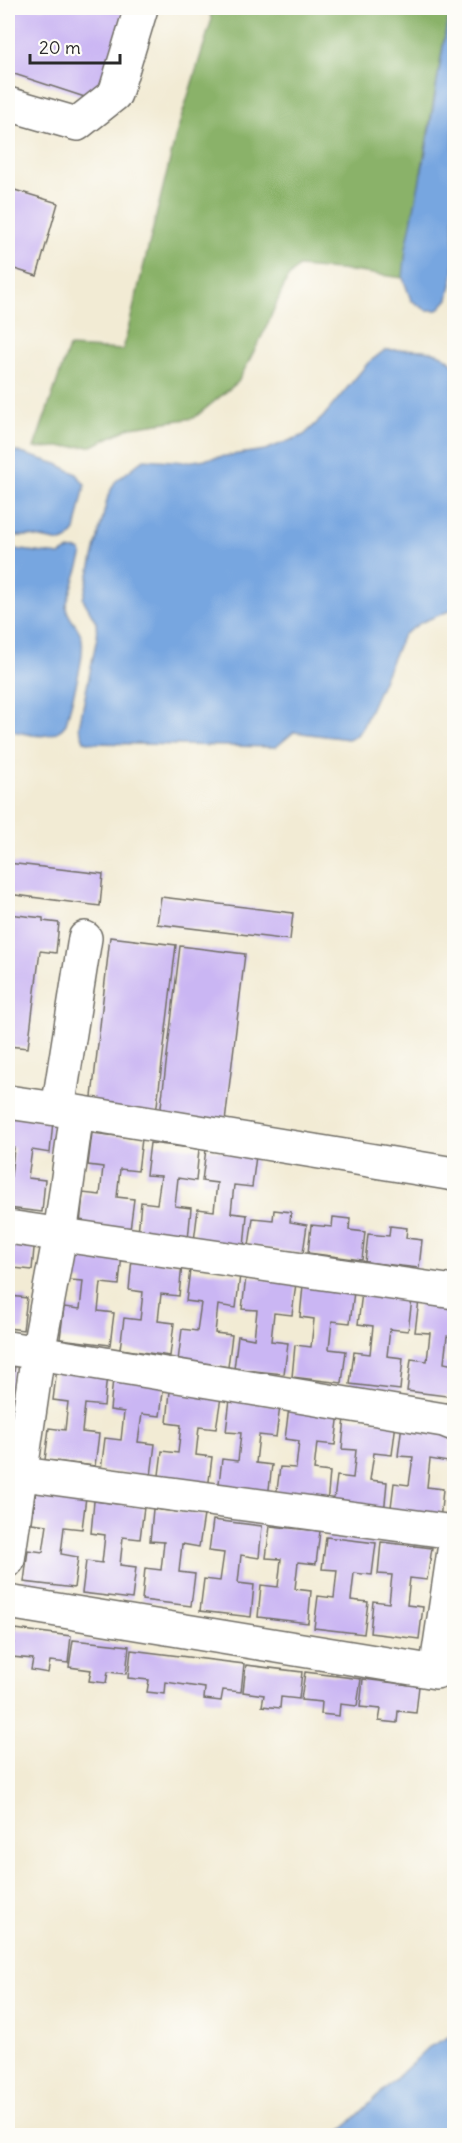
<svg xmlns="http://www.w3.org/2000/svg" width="462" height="2143" viewBox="0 0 462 2143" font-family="Delius,sans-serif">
  <rect width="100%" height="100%" fill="#fdfcf7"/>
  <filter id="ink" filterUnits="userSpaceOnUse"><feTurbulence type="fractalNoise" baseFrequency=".0167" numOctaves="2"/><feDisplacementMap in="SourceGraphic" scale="12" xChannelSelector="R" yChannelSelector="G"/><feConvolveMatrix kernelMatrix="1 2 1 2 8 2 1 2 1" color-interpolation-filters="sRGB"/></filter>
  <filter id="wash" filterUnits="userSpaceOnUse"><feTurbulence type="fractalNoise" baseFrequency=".008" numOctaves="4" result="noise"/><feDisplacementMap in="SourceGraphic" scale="24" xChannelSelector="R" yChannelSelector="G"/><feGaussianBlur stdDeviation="1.35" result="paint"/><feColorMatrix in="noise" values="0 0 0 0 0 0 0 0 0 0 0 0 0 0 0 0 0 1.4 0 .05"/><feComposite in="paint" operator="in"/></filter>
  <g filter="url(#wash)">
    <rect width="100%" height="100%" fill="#f2ebd4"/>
    <path fill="#8ab269" stroke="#5a6e4a" stroke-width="1.5" d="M210 8H453L446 29 403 278 351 271 298 267 287 279 265 330 238 382 194 418 131 427 92 446 34 448 69 347 123 350 176 135 211 22Z"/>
    <path fill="#77a6e0" stroke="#516886" stroke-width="1.5" d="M453 8 454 271 448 299 438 310H426L411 300 403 278 406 248 426 150 446 29Z
      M385 350C407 350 442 345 454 366L453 432 454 609 422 622 403 635 363 726 357 735 348 739 294 732 276 747 94 743 84 741 79 727 97 637 96 622 83 599 108 496 115 482 144 459 186 462 265 450 304 435 323 417 368 363Z
      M8 449 57 464 77 474 85 485 75 531 67 540 61 542 30 536H8Z
      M14 549 60 555C67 550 72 548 81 551L82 557 66 606C67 619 80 626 82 639 85 661 71 701 66 724 53 743 28 734 8 730V553Z
      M454 2034V2135H337L429 2047Z"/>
    <g id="blocks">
      <path fill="#cab6f3" d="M8 8H126L97 101 8 72Z
        M8 188 58 203 37 276 8 267Z
        M8 863 103 874 100 906 8 894Z
        M161 897 293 913 290 940 157 924Z
        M8 914 43 918V921L59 923 56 953 40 951 28 1048 8 1046Z
        M110 937 176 945 156 1114 91 1106Z
        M180 946 245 954 225 1122 160 1115Z
        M8 1115 53 1121 50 1153 32 1150 28 1178 45 1180 42 1212 8 1208V1176H11L14 1148 8 1147Z
        M92 1133 142 1139 138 1171 120 1169 117 1197 134 1199 130 1230 80 1225 83 1193 100 1195 103 1167 88 1165Z
        M150 1143 199 1149 196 1181 178 1178 175 1206 191 1208 188 1240 138 1234 141 1202 157 1204 161 1176 146 1175Z
        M206 1149 256 1156 252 1187 234 1185 231 1213 247 1215 244 1247 194 1241 198 1209 214 1211 217 1183 202 1181Z
        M274 1210 291 1212 290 1222 307 1225 303 1253 249 1246 253 1218 273 1220Z
        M333 1217 350 1219 349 1230 365 1232 362 1260 308 1253 311 1225 332 1227Z
        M390 1226 407 1228 406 1238 422 1240 419 1268 365 1262 368 1234 389 1236Z
        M8 1235 35 1238 32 1270 14 1268 11 1296 27 1298 23 1330 8 1328Z
        M72 1247 122 1254 119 1285 101 1283 98 1311 114 1313 110 1345 60 1339 64 1307 80 1309 83 1281 69 1280Z
        M132 1258 182 1264 179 1296 161 1294 158 1321 174 1323 170 1356 120 1349 124 1318 140 1320 143 1292 129 1290Z
        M190 1270 240 1275 236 1308 218 1305 215 1333 232 1335 228 1367 178 1361 182 1329 197 1331 201 1303 186 1301Z
        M246 1277 296 1283 292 1315 274 1313 271 1341 288 1343 284 1374 234 1369 238 1336 254 1339 257 1310 242 1309Z
        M303 1285 354 1292 350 1323 332 1321 329 1349 346 1351 342 1383 292 1377 295 1345 311 1347 314 1319 300 1317Z
        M362 1293 412 1299 408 1331 390 1329 387 1356 403 1358 400 1390 350 1384 354 1352 370 1354 373 1326 358 1324Z
        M419 1300 454 1304V1337L447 1336 444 1363 454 1365V1397L407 1391 411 1359 427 1361 430 1333 415 1332Z
        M8 1364 15 1365 9 1411H8Z
        M57 1368 107 1374 104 1406 85 1404 82 1432 99 1434 95 1466 45 1460 49 1428 65 1430 68 1402 53 1400Z
        M113 1378 164 1384 160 1416 142 1414 138 1442 155 1444 151 1476 101 1470 105 1438 121 1440 124 1412 110 1410Z
        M170 1391 221 1397 216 1429 199 1427 196 1455 212 1457 208 1489 158 1483 162 1451 178 1453 181 1425 167 1423Z
        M230 1399 280 1406 276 1437 259 1435 256 1463 272 1465 268 1497 218 1491 222 1459 238 1461 241 1433 226 1432Z
        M289 1407 339 1413 335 1445 317 1443 314 1470 330 1472 327 1505 276 1498 280 1467 296 1468 299 1441 285 1439Z
        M345 1417 396 1423 392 1455 374 1453 370 1480 387 1482 384 1514 333 1508 337 1476 353 1478 356 1450 342 1449Z
        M402 1424 452 1430 448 1462 430 1459 427 1487 443 1489 440 1521 390 1515 394 1483 409 1485 413 1457 398 1456Z
        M36 1491 86 1497 82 1529 64 1527 61 1554 78 1557 74 1588 24 1582 28 1550 43 1552 47 1525 32 1523Z
        M94 1501 144 1507 140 1539 123 1537 120 1565 136 1567 132 1599 82 1593 86 1561 102 1563 105 1535 91 1533Z
        M153 1509 204 1515 199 1547 182 1544 179 1572 195 1574 191 1606 142 1600 145 1568 161 1570 164 1542 150 1541Z
        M213 1520 262 1526 259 1558 241 1555 238 1583 254 1585 251 1617 200 1611 204 1579 220 1581 224 1553 209 1551Z
        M270 1526 320 1531 316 1564 298 1562 295 1589 311 1591 308 1623 258 1617 261 1585 278 1587 281 1559 266 1558Z
        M326 1537 376 1543 372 1575 354 1573 351 1600 368 1602 364 1634 314 1628 318 1596 334 1598 337 1570 322 1569Z
        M381 1542 432 1548 427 1580 410 1578 407 1605 423 1607 419 1639 370 1633 373 1601 389 1603 392 1575 378 1574Z
        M15 1629 71 1636 68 1663 50 1661 48 1673 31 1670 33 1659 12 1657Z
        M73 1640 129 1646 126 1674 108 1672 106 1683 89 1681 91 1670 69 1667Z
        M131 1650 244 1664 241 1692 223 1690 221 1701 204 1699 205 1688 166 1682 165 1694 147 1692 149 1680 128 1678Z
        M246 1665 302 1672 299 1699 281 1697 280 1708 262 1706 264 1695 243 1692Z
        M305 1672 361 1679 357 1706 340 1704 339 1716 321 1714 322 1702 301 1700Z
        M363 1679 419 1686 416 1713 398 1711 397 1723 379 1721 381 1709 360 1707Z"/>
    </g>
  </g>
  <g filter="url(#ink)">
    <use href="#blocks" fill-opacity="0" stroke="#716e66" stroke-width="1.5"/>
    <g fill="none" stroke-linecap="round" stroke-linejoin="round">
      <defs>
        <path id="street" d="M8 104 77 124 115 94 141 8
          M8 1102 77 1112 454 1174
          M58 1109 85 938
          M8 1227 454 1292
          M8 1348 444 1420 454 1424
          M8 1472 454 1532
          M8 1560 38 1353 60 1235 77 1112
          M8 1602 436 1672 454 1551"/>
      </defs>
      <use href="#street" stroke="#716e66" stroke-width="36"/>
      <use href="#street" stroke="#fff" stroke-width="33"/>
    </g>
  </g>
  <rect width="462" height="2143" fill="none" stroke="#fdfcf7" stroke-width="30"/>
  <path d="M30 54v9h90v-9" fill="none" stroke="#2b2b2b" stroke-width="3"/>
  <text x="39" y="54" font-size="18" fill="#2b2b2b" stroke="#fdfcf7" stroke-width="4.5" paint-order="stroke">20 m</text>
</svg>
